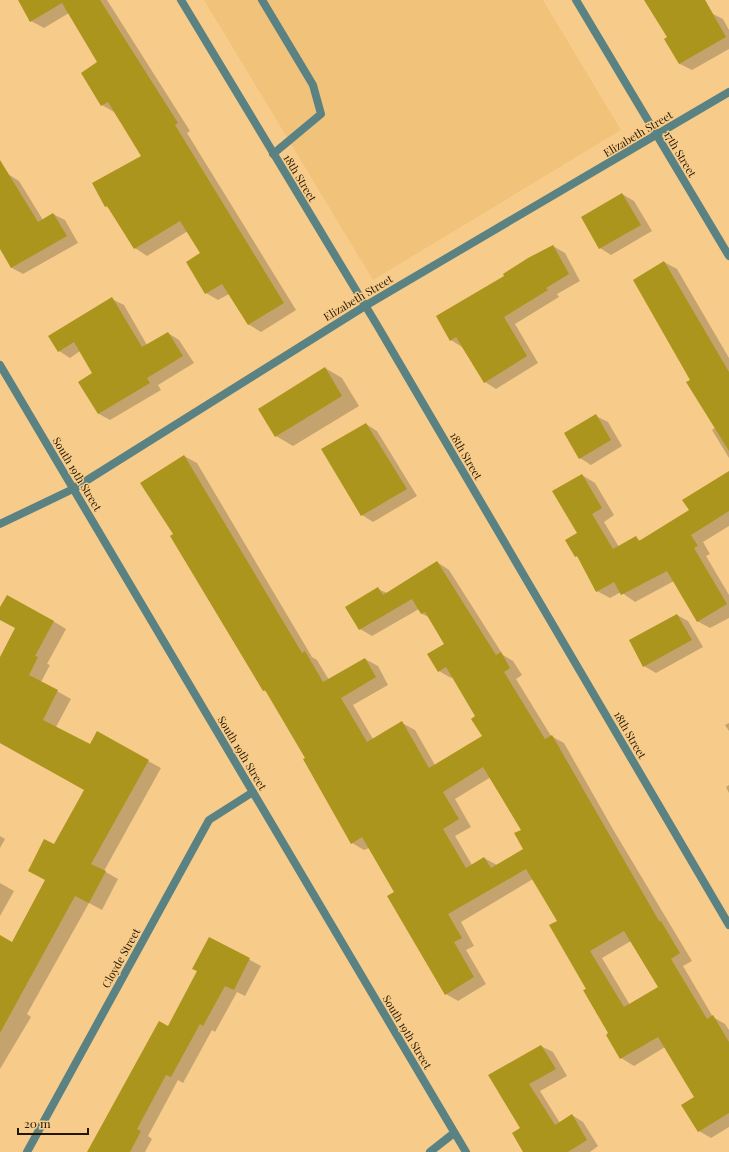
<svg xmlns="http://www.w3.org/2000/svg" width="729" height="1152" viewBox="0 0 729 1152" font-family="'Playfair Display',serif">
  <rect width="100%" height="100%" fill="#f7cc8a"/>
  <path fill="#f1c279" d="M204 0H543L621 130 373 280Z"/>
  <path fill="#0003" fill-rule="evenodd" d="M19 0H107L190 131 187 133 296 310 261 332 248 324 229 294 218 300 206 293 202 254 188 231 147 256 135 248 110 209 106 206 143 156 114 112 102 105 99 63 69 13 44 28 31 21Z
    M645 0H705L713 14 723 19 729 30V49L692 70 680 64 666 39 668 38Z
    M8 174 19 181 43 220 53 214 65 220 78 243 23 274 12 268 0 247V179Z
    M622 194 634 201 652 231 611 255 600 248Z
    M553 246 565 253 580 281 557 294 559 297 515 324 538 363 496 389 485 382 462 347 451 340Z
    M664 262 677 269 729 358V458L712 430 716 427 692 380Z
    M112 299 124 305 147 345 168 333 179 340 194 363 158 385 161 390 110 420 99 414 80 382 93 374 80 351 70 358 59 351Z
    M325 368 342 378 359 406 293 446 276 436Z
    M596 416 608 422 622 446 591 465 580 458Z
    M366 424 377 431 417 496 373 522 362 515Z
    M184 456 197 463 312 657 317 660 329 680 365 659 378 666 388 685 353 705 373 739 402 723 415 730 435 765 483 737 476 717 453 677 451 678 439 671 445 645 429 617 422 614 419 609 372 636 360 629 378 589 387 593 437 562 449 570 503 655 513 661 522 675 516 679 551 736 564 743 614 831 692 961 683 966 713 1017 725 1024 729 1030V1127L711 1138 699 1131 696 1097 665 1047 634 1066 621 1058 587 989 558 921 533 879 461 922 474 946 466 950 486 984 458 1001 446 994 395 893 369 848 364 850 352 843 306 758 269 693 263 690 174 534ZM491 777 522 830 525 849 497 865 484 858 472 865 455 836 471 827 455 799ZM631 941 659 987 630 1005 602 958Z
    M729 472V526L703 542 710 554 706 556 729 595V618L710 628 697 621 674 581 635 602 621 592 610 598 597 591 578 557 576 556 582 475 595 483 614 515 604 522 619 547 636 538 641 541 690 511Z
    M0 609 53 621 66 629 47 664 50 665 41 682 71 699 56 727 91 745 148 761 161 768 104 871 118 879 102 910 89 903 27 1014 31 1017 0 1069V936L12 943 46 880 54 845 85 790 0 743V659L16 628 0 619Z
    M677 615 688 621 703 647 656 673 644 666Z
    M729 723V731L725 725Z
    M729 785V793L726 787Z
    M0 836 5 839 0 848Z
    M0 883 14 891 0 916Z
    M209 938 261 966 245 996 237 992 215 1032 212 1030 183 1083 178 1080 148 1136 152 1139 145 1152H88L169 1027 198 971Z
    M541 1046 553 1052 567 1076 540 1091 560 1123 572 1115 583 1122 598 1146 590 1152H524L521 1129 490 1076Z"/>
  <path fill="#ac951c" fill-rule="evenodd" d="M18 0H100L178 123 175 125 284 303 248 325 222 284 205 294 186 262 200 253 180 221 134 249 107 206 105 207 92 183 141 156 108 102 101 106 81 73 97 62 62 3 30 22Z
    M644 0H705L726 37 679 64 664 39 667 37Z
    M0 160 38 222 53 213 67 236 11 268 0 249Z
    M622 193 641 225 599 249 581 217Z
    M553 245 569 274 546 288 548 290 504 317 527 356 484 383 456 337 450 341 436 316 504 276 503 274 528 258Z
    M664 261 729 372V451L686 382 690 380 633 280Z
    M112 297 142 347 168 332 183 356 147 378 150 383 98 414 78 382 92 373 74 342 58 352 48 336Z
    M325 367 342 396 275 437 258 409Z
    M596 414 611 440 579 459 564 433Z
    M366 423 407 489 361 516 321 449Z
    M184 455 302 653 305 651 323 682 365 658 376 677 341 698 367 742 402 721 429 768 482 736 471 719 475 716 446 667 438 672 427 654 444 644 425 612 421 614 412 599 359 630 345 607 378 587 383 595 437 561 496 655 501 652 510 668 504 672 545 739 552 735 659 921H661L680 953 671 959 707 1019 713 1015 729 1042V1113L698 1132 681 1105 694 1097 658 1037 620 1059 606 1035 608 1033 583 990 586 989 549 925 557 921 526 869 448 914 462 938 454 942 474 977 445 995 387 896 394 892 362 837 351 844 303 759 305 758 265 690 263 691 170 536 173 534 140 483ZM483 767 521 830 514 833 523 849 491 868 484 857 466 868 443 829 459 819 443 792ZM624 931 658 987 624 1007 590 951Z
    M729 471V511L691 535 698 546 694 548 727 604 697 622 667 571 621 595 614 582 596 592 577 556 575 557 565 540 577 533 552 491 582 474 602 508 592 514 613 549 636 536 639 541 689 510 682 500Z
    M7 595 54 621 35 656 38 657 29 675 58 690 43 720 90 744 97 731 149 760 91 864 106 871 89 903 75 896 0 1033V935L12 942 45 880 28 871 44 839 54 844 84 790 0 743V657L15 628 0 620V607Z
    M677 614 692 640 643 667 629 640Z
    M209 937 250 958 234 990 225 986 203 1026 200 1024 171 1077 166 1075 137 1129 141 1131 130 1152H87L159 1021 168 1026 197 971 192 969Z
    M541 1045 556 1069 529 1084 555 1125 572 1114 587 1140 568 1152H523L512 1133 520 1128 488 1075Z"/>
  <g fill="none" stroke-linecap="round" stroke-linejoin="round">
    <path stroke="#5b8283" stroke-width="8" d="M262 0 313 85 321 114 273 154"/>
    <path stroke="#5b8283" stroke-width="8" d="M181 0 377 325 729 925
      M576 0 729 256
      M0 365 466 1152
      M0 524 73 489 365 306 729 92
      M27 1152 209 820 253 792
      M430 1152 454 1133"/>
  </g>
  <g text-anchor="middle" stroke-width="3" stroke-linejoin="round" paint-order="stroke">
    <g font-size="11" fill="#251600" stroke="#f7cc8a">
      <text transform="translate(638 134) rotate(-31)" y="4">Elizabeth Street</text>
      <text transform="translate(680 154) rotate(59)" y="4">17th Street</text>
      <text transform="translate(300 178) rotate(59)" y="4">18th Street</text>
      <text transform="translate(358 298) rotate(-31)" y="4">Elizabeth Street</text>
      <text transform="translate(466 456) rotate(60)" y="4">18th Street</text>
      <text transform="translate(77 474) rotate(59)" y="4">South 19th Street</text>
      <text transform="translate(630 735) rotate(60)" y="4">18th Street</text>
      <text transform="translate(242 753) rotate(59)" y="4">South 19th Street</text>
      <text transform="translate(121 958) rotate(-61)" y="4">Cloyde Street</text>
      <text transform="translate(407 1032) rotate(59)" y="4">South 19th Street</text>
    </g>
  </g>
  <path d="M18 1128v6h70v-6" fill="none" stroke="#251600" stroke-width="2"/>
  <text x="24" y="1128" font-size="12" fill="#251600" stroke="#f7cc8a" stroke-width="3" paint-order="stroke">20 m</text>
</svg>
